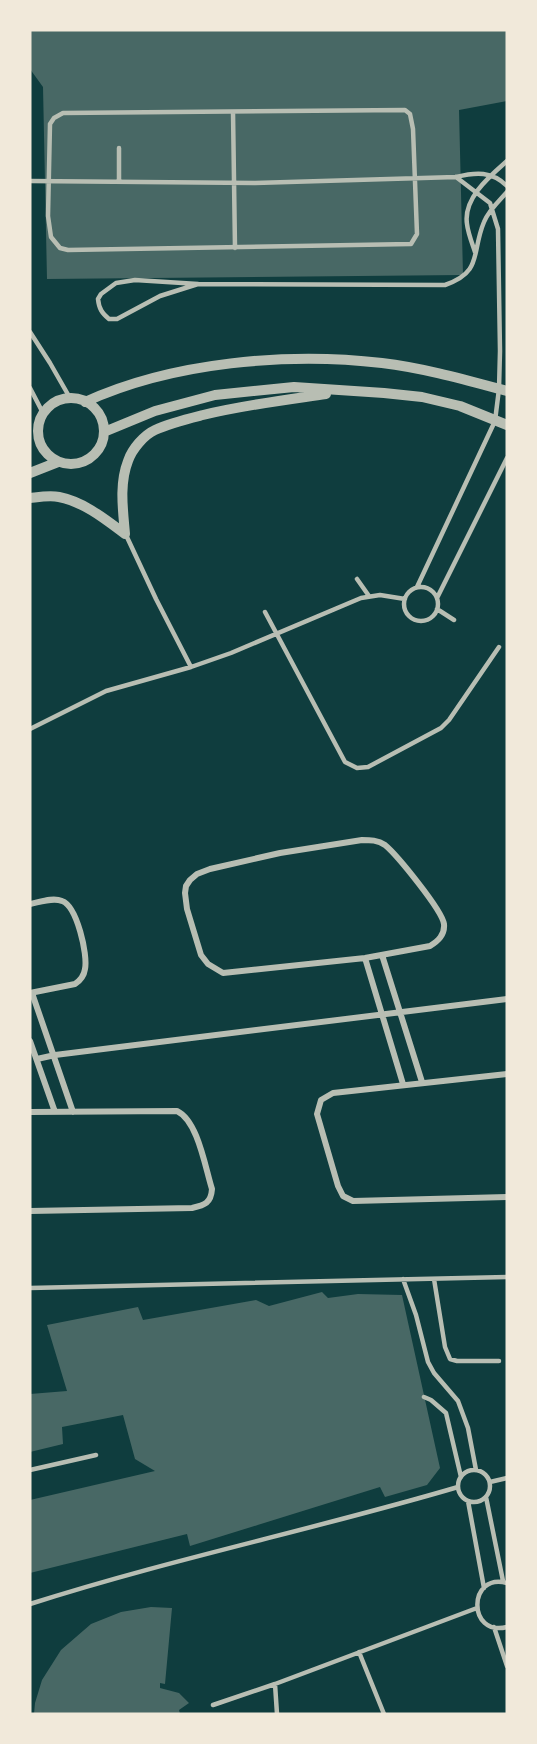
<svg xmlns="http://www.w3.org/2000/svg" width="537" height="1744" viewBox="0 0 537 1744" font-family="Helvetica,sans-serif">
  <rect width="100%" height="100%" fill="#0f3d3e"/>
  <path fill="#486865" d="M30 30H507V101L459 110 463 275 47 279 43 87 30 69Z
    M322 1292 328 1298 358 1294 402 1295 440 1468 427 1485 385 1497 380 1487 190 1546 187 1534 30 1573V1500L155 1471 135 1459 123 1415 62 1427 63 1444 30 1452V1394L67 1391 47 1325 138 1307 143 1320 256 1300 269 1306Z
    M151 1607 172 1608 165 1684 160 1683V1688L179 1693 189 1703 179 1710 180 1714H34L35 1703 42 1680 61 1650 91 1624 121 1612Z"/>
  <g fill="none" stroke-linecap="round" stroke-linejoin="round">
    <path stroke="#b8beb3" stroke-width="4.5" d="M405 110 410 114 413 129 417 234 411 244 68 250 60 248 51 237 48 216 50 124 54 118 63 113Z
      M233 112 235 248
      M30 181 255 183 456 177C476 172 492 171 507 186
      M119 182V148
      M475 252C472 243 468 233 467 224 463 198 490 176 507 161
      M198 284 160 296 117 319H109C102 313 99 309 98 299L101 294 116 283 135 280 198 284 445 285C483 272 471 253 484 222 488 211 499 201 507 192
      M30 332 50 363 70 398
      M30 388 43 413
      M126 535 156 599 191 667
      M357 579 369 596
      M417 587 495 421 499 389 500 351 498 229 490 203 456 177
      M404 604a17 17 0 1 1 34 0a17 17 0 1 1-34 0Z
      M437 598 507 458
      M437 609 454 620
      M265 612 345 762 357 768 368 767 441 728 449 720 499 647
      M30 729 106 691 191 667 231 653 361 598 380 595 405 599
      M403 1279 416 1315 428 1362 434 1373 458 1401 468 1428 476 1470
      M434 1279 445 1347 450 1359 457 1361H499
      M30 1288 507 1277
      M424 1397 431 1400 446 1413 461 1477
      M458 1486a16 16 0 1 1 32 0a16 16 0 1 1-32 0Z
      M30 1470 96 1455
      M490 1482 507 1478
      M486 1497 503 1581
      M468 1501 484 1588
      M507 1583C468 1572 467 1637 507 1627
      M30 1604C171 1559 316 1529 458 1487
      M494 1627 507 1666
      M359 1652 384 1714
      M275 1684 277 1714
      M213 1705 275 1684 477 1608"/>
    <path stroke="#b8beb3" stroke-width="6" d="M362 840C370 840 378 840 385 845 397 855 442 910 444 924 445 935 438 941 430 946L365 958 223 973 208 964 201 955 187 909 185 893 186 886 190 880 197 874 210 869 280 853Z
      M30 904C40 902 53 897 62 901 77 906 88 955 85 969 84 976 81 980 75 984L30 993
      M382 955 422 1082
      M365 958 403 1084
      M32 993 73 1112
      M30 1041 55 1112
      M37 1059 55 1055 507 999
      M507 1074 333 1093 321 1100 317 1114 338 1186 343 1196 353 1201 507 1197
      M30 1112 177 1111C198 1121 205 1167 212 1189 211 1203 205 1205 192 1208L30 1211"/>
    <path stroke="#b8beb3" stroke-width="10" d="M38 431a33 33 0 1 1 66 0a33 33 0 1 1-66 0Z
      M85 402C172 362 288 352 382 363 424 368 466 380 507 391
      M104 432 155 411 215 395 294 387 384 393 422 397 460 406 507 425
      M30 473 58 462
      M30 498C39 497 50 495 59 497 84 502 105 519 125 534
      M125 534C123 510 119 484 128 461 132 449 144 435 155 430 170 423 187 419 203 415 244 405 285 400 326 394"/>
  </g>
  <rect width="537" height="1744" fill="none" stroke="#f1e9da" stroke-width="63"/>
</svg>
